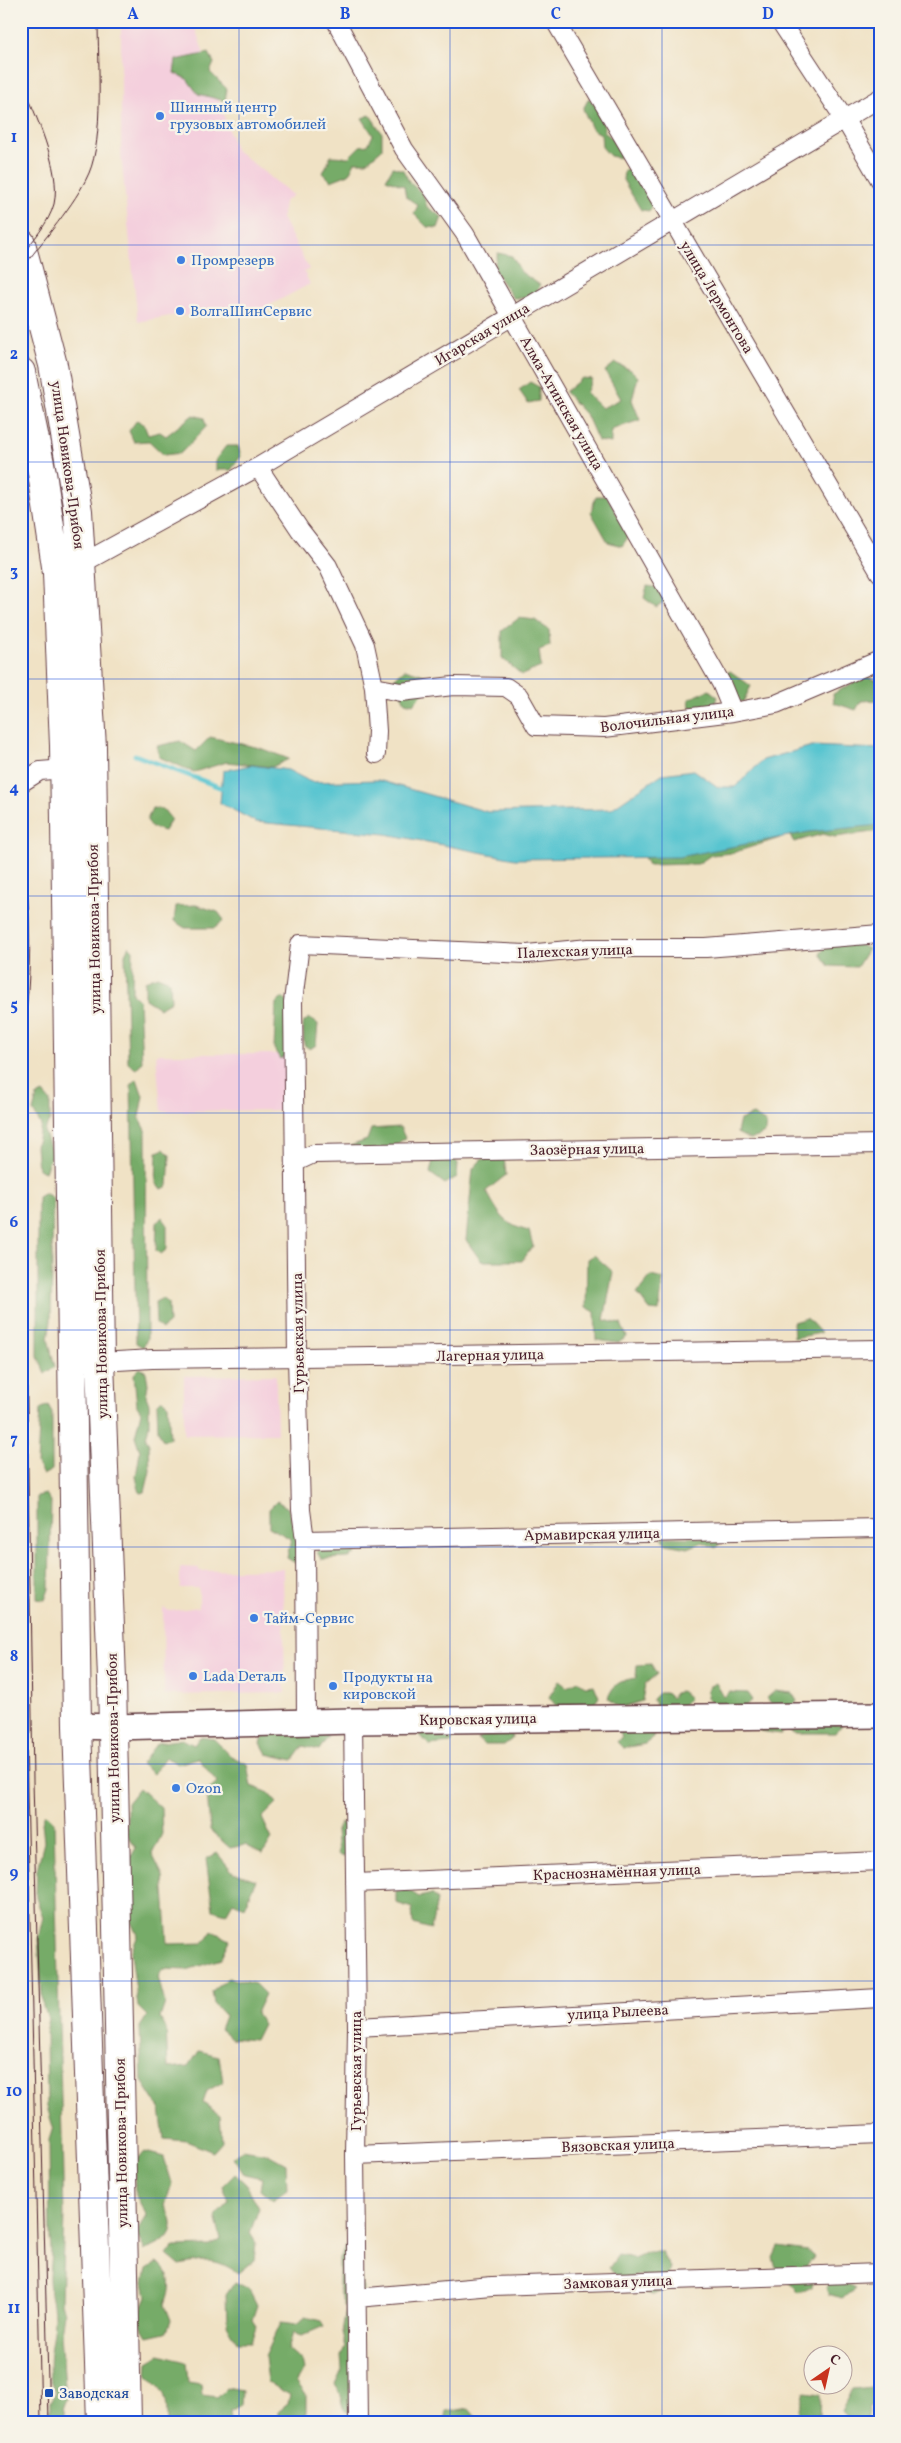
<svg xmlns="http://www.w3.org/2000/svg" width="901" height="2443" viewBox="0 0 901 2443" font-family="Vollkorn,serif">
  <rect width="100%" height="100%" fill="#f7f3e8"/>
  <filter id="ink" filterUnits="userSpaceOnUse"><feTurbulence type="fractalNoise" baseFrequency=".02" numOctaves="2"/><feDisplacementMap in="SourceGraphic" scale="10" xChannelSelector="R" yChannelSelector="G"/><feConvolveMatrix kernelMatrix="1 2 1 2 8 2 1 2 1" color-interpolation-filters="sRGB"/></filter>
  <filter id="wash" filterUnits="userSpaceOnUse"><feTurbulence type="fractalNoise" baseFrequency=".0096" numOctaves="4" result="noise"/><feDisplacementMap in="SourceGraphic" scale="20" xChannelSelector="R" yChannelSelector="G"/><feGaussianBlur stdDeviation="1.12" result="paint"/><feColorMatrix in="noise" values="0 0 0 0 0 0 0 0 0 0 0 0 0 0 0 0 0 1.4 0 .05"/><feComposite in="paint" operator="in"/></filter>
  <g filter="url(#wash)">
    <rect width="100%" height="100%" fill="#f0e2c5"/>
    <path fill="#f4cfdd" d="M121 21H193L235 149 293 195 284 202 282 218 309 269 304 272 310 284 253 314 170 316 138 322 121 155Z
      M156 1054H287L289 1110 161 1111Z
      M276 1375 277 1434 184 1435V1376Z
      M180 1567 199 1568V1571L283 1569 285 1693 164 1695 163 1608 170 1611 199 1607V1588H180Z"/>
    <path fill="#76ab67" stroke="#606549" d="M209 53 214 63 210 72 227 89 225 101 198 94 187 79 174 73 176 60Z
      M589 98C600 109 605 117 604 132L612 138 621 150 620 158 610 156 602 147 601 134 592 129 583 109Z
      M370 115 382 133V149L367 162H355L349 174 331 181 323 173 331 156 349 157 360 146 368 145 373 135 362 118Z
      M393 167 403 170 410 183 423 194 427 207 442 217 438 228 427 227 414 214 418 205 406 197 404 186 386 179Z
      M624 170 632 171 652 202 650 211 641 210 623 180Z
      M498 253 512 256 521 272 540 285 534 298H513L493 269Z
      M615 363 631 370 638 377 632 400 640 420 611 430V443L598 441 587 416 565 392 582 378 592 379 586 393 602 408 621 399 605 371Z
      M530 382 539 387V401L528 403 519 390Z
      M193 415 204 418 206 427 181 453 164 455 149 441 134 442 129 431 137 420 144 425 148 435 160 432 166 436Z
      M226 446H238L241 456 231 470H216V459Z
      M596 496H607L629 536 622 546 608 542 591 512Z
      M647 586 662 588 668 599 656 607 644 598Z
      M519 618 535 620 549 630 550 646 539 650 541 667 522 675 502 658V631Z
      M405 669 434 678 435 682 413 704 405 702 394 679Z
      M730 671 751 686 743 702 728 699 723 676Z
      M865 676 879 681 880 700 861 701 856 710 834 703 833 694Z
      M709 690 718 697 713 710 690 707 689 699Z
      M210 737 260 748 289 759 272 767 227 762 194 772 159 757 157 746 180 741 196 751Z
      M152 808 163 809 171 819 164 831 151 827 147 820Z
      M880 809V831L835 837 823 834 794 842 787 832Z
      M775 829 780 838 732 853 711 855 698 864 648 865 643 855Z
      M196 905 218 912 224 920 215 928H185L174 921 176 906Z
      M859 944 868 949 857 967 829 966 820 954 827 945Z
      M129 946 133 950 132 993 139 1000 142 1062 136 1069 128 1063 125 954Z
      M157 976 170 981 171 1001 159 1008 145 999V981Z
      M283 998 290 1002 292 1052 280 1059 274 1049 276 1003Z
      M309 1018 318 1024 316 1045 310 1049 304 1045 303 1023Z
      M137 1079 143 1096 139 1117 146 1130 147 1339 143 1347 136 1343 131 1084Z
      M43 1093 50 1101V1120L44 1131 52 1153 45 1172 38 1169 36 1146 41 1125 33 1111 37 1096Z
      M753 1115 766 1123V1132L751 1140 737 1133 740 1120Z
      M400 1127 405 1138C390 1150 373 1158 354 1162L350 1146 367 1140 371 1129Z
      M164 1149 170 1155 168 1186 162 1189 156 1184 157 1152Z
      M448 1155 458 1163 457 1177 445 1184 430 1173 434 1156Z
      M495 1156 504 1157 506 1175 486 1191C499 1213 503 1225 529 1231L533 1246 522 1261H481L466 1240 473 1169 481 1160Z
      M45 1193 53 1198 51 1321 48 1339 55 1367 45 1373 38 1357V1197Z
      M162 1217 167 1224V1249L161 1254 156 1251 157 1223Z
      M594 1255 613 1272 604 1320 621 1324 627 1337 618 1343 596 1340 595 1312 586 1307 587 1259Z
      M651 1276 663 1279 659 1311 650 1310 637 1293Z
      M163 1298 168 1303 169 1323 162 1329 156 1324 155 1302Z
      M807 1318 821 1333 794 1338 793 1322Z
      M140 1368 146 1372 148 1384 146 1396 149 1404V1425L146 1438 149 1445 150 1471 145 1492 140 1493 136 1477 140 1451 135 1436 141 1412 137 1406 134 1374Z
      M162 1399 168 1405 170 1438 163 1441 158 1430 157 1404Z
      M48 1405 52 1412V1470L43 1475 37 1464 40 1409Z
      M46 1494 51 1501 49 1589 45 1600 37 1599V1496Z
      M277 1501 288 1508 298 1540 297 1564 287 1558 291 1539 269 1527V1509Z
      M662 1537 724 1538 716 1548 703 1542 688 1548 666 1544Z
      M323 1543 352 1544 356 1554 349 1558 321 1559 317 1552Z
      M651 1664 657 1674 645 1684 642 1701 620 1708 608 1698C613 1684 621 1680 636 1678L637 1665Z
      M559 1681 567 1687 578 1681 585 1686 594 1685 599 1697 592 1707H557L549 1697Z
      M716 1683 724 1697 729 1692 748 1693 753 1700 744 1708 716 1706 707 1698 708 1687Z
      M681 1691 689 1698 681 1707H657L652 1699 658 1693H666L671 1698 675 1693Z
      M775 1691 792 1693 797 1701 792 1708 774 1707 767 1698Z
      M757 1723 842 1725 835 1733H795L788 1729 780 1734 760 1731Z
      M427 1725H452L456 1733 451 1743 429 1745 420 1735Z
      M282 1727 294 1736 305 1729H323L328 1737 319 1750 303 1746 293 1760 267 1754 261 1743 267 1729Z
      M623 1727 654 1729 653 1738 645 1744 623 1748 617 1742 622 1736 619 1732Z
      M486 1730H510L512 1739 504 1745H485L478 1739Z
      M200 1737 214 1739 231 1756 247 1764 251 1786 267 1792 277 1803 262 1818 272 1839 263 1854 245 1845 230 1848 210 1830 207 1791 217 1782 198 1758 178 1764 165 1757 153 1774 141 1764 157 1743 182 1739 194 1745Z
      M139 1788 161 1808 162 1834 152 1854 163 1876 168 1944 204 1943 212 1931 230 1940 221 1959 187 1970 163 1969 158 1977 165 2003 160 2018 166 2028 168 2068 189 2066 199 2051 219 2056 223 2082 207 2091 203 2103 220 2115 222 2142 213 2152 186 2141 164 2139 160 2109 142 2081 140 2027 147 2016 138 2007 131 1953 138 1935 126 1909 129 1860 136 1848 127 1835V1803Z
      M45 1813 54 1822 64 2216 61 2302 64 2313 61 2334 66 2399 63 2406 66 2422H50V2401L56 2392C42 2368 54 2342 54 2316 54 2302 48 2288 49 2274 50 2261 52 2252 50 2239L49 2140 53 2127 47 2107 46 2032 49 2019 43 2007 38 1939 43 1917 36 1898 37 1869 44 1842 42 1822Z
      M341 1823 351 1829V1852L344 1857 338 1855 336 1830Z
      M217 1853 233 1872 256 1880 244 1907 233 1902 226 1914 213 1910 206 1859Z
      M408 1890 419 1897 432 1894 437 1900 431 1929 413 1924 412 1908 396 1903V1891Z
      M228 1978 255 1984 265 1994 256 2013 263 2024 255 2040 231 2038 220 2029 225 2016 214 2004 212 1991Z
      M242 2150 268 2154 286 2164 287 2190 273 2200 260 2189 262 2178 244 2174 233 2157Z
      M145 2152 164 2157 172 2183 165 2206C181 2229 168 2243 145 2250L136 2234 147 2216 135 2194 134 2162Z
      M235 2174 246 2184 259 2208 250 2233 256 2243 254 2260 238 2273C214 2257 206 2260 179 2265L167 2255 174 2247 210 2246 221 2239 215 2216 229 2201 223 2186Z
      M346 2246 355 2252 367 2305 356 2318 352 2414 345 2411 340 2392 335 2385 342 2370 341 2356 346 2348 342 2332 346 2309 339 2292V2259Z
      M778 2247 807 2251 814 2257 806 2267 813 2273 812 2287 799 2293 777 2270 773 2258Z
      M647 2252H661L670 2268 664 2290 653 2295 640 2291 642 2275 618 2278 609 2268 618 2255 634 2258Z
      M158 2262C173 2275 171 2289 165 2305L171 2320 166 2333 148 2337 137 2319 147 2296 144 2282 147 2269Z
      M836 2278 855 2288 842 2298 828 2294 826 2287Z
      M235 2282 249 2289 257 2305 252 2320 256 2326 251 2342H237L227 2324 226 2295Z
      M306 2317 321 2321 324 2326 301 2336 293 2333 288 2349 302 2361 304 2370 296 2381 306 2395V2422H278V2412L288 2404 290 2395 268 2383 265 2357 281 2322 296 2324Z
      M160 2355 186 2362 188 2382 201 2384 202 2395 217 2397 226 2388 242 2391 241 2405 230 2411 231 2419 235 2422H167C167 2397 167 2392 147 2376L148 2362Z
      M880 2386V2405L869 2406 866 2422H851L842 2411 853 2389Z
      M805 2392 820 2394 819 2416 807 2419 798 2411Z
      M469 2408 479 2420 478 2422H444L446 2412Z"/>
    <path fill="#59c5d0" stroke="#52727e" d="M812 746 880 749V825L809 832 679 857 515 859 386 834 256 822 220 803 223 771 251 765 288 770 311 782 378 780 488 812 611 809 662 774 694 770 718 787H735L763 760Z"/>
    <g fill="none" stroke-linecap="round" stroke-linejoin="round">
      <path stroke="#59c5d0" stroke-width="5" d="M135 755 222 788"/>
    </g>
  </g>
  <g filter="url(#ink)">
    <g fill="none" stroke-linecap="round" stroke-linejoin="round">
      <defs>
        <path id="street" d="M336 21 404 149 465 234 721 683 733 712
          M555 21 880 573
          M780 21 845 120 880 180
          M258 467 300 530 328 566 365 645 374 687 377 731 376 754
          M81 564 258 467 880 98
          M374 687 401 692 453 686 506 687 519 696 536 726 604 728 733 712 776 704 880 660
          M21 783 40 771 65 769
          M296 1162 313 1154 880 1144
          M100 1362 152 1359 880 1349
          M305 1540 880 1528
          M353 1721 357 2027 355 2155 358 2422
          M306 1722 305 1540 301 1510 297 1357 293 1002 300 944 527 954 589 948H706L880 934
          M355 1883 880 1861
          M357 2027 880 1998
          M355 2155 880 2134
          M357 2298 492 2286 880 2273"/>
        <path id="secondary" d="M77 1726 113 1727 353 1721 880 1715"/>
        <path id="primary" d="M21 243 53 365 78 511 92 747 100 1362 112 1679 127 2422
          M21 372 42 473 57 573 64 746 77 1726 101 2422"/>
      </defs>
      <use href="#street" stroke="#633c42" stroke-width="20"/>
      <use href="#secondary" stroke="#633c42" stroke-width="28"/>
      <use href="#primary" stroke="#633c42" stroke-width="30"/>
      <use href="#street" stroke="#fff" stroke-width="18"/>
      <use href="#secondary" stroke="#fff" stroke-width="25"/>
      <use href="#primary" stroke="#fff" stroke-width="28"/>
      <path stroke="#4a1f2b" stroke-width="1" d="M21 22 38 21
        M21 79C34 113 62 169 54 204 49 223 33 240 21 256
        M21 270C42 241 75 205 89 173 104 139 98 60 98 21
        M21 849C32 902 32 973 24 1027
        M21 1020 33 1781 49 2422
        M24 1649 41 2422"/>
    </g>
  </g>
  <path fill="none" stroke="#1d4ed8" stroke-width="1" stroke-opacity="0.55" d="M239 21V2422M450 21V2422M662 21V2422M21 245H880M21 462H880M21 679H880M21 896H880M21 1113H880M21 1330H880M21 1547H880M21 1764H880M21 1981H880M21 2198H880"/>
  <g fill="#3f7fe0" stroke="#f7f3e8" stroke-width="2">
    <circle cx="160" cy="116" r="5"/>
    <circle cx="181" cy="260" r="5"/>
    <circle cx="180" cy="311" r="5"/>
    <circle cx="254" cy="1618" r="5"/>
    <circle cx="193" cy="1676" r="5"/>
    <circle cx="333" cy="1686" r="5"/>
    <circle cx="176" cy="1788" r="5"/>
  </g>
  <rect fill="#1a4fb4" stroke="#f7f3e8" stroke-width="2" x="44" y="2388" width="10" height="10" rx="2.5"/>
  <g text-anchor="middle" stroke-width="4.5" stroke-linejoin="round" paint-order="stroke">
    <g font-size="15" fill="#366cbe" stroke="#f7f3e8" text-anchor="start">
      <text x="170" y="112">Шинный центр<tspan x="170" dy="17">грузовых автомобилей</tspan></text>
      <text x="191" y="265">Промрезерв</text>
      <text x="190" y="316">ВолгаШинСервис</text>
      <text x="264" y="1623">Тайм-Сервис</text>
      <text x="203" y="1681">Lada Dеталь</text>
      <text x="343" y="1682">Продукты на<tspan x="343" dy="17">кировской</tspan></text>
      <text x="186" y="1793">Ozon</text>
    </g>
    <g font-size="15" fill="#4a1f2b" stroke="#f7f3e8">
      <text transform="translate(717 297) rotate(59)" y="5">улица Лермонтова</text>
      <text transform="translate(482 334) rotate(-31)" y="5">Игарская улица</text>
      <text transform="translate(562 403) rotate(60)" y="5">Алма-Атинская улица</text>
      <text transform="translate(68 465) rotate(82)" y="5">улица Новикова-Прибоя</text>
      <text transform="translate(667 719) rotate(-7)" y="5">Волочильная улица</text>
      <text transform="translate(94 929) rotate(-91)" y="5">улица Новикова-Прибоя</text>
      <text transform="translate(575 951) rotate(-2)" y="5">Палехская улица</text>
      <text transform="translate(587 1149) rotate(-1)" y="5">Заозёрная улица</text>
      <text transform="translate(298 1333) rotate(-91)" y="5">Гурьевская улица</text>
      <text transform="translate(101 1334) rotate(-91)" y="5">улица Новикова-Прибоя</text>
      <text transform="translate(490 1355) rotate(-1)" y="5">Лагерная улица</text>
      <text transform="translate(592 1534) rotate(-1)" y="5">Армавирская улица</text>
      <text transform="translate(478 1719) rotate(-1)" y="5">Кировская улица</text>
      <text transform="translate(113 1738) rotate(-91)" y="5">улица Новикова-Прибоя</text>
      <text transform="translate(617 1872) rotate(-2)" y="5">Краснознамённая улица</text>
      <text transform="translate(618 2012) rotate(-3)" y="5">улица Рылеева</text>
      <text transform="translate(356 2071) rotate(-90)" y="5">Гурьевская улица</text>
      <text transform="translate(121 2143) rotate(-91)" y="5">улица Новикова-Прибоя</text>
      <text transform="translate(618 2145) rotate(-2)" y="5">Вязовская улица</text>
      <text transform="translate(618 2282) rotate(-2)" y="5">Замковая улица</text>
    </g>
    <g font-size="15" fill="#164399" stroke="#f7f3e8" text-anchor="start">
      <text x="59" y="2398">Заводская</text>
    </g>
  </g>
  <rect width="901" height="2443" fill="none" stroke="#f7f3e8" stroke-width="55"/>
  <g transform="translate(828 2370) rotate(34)"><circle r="24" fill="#f7f3e8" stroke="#b29e9c"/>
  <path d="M0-4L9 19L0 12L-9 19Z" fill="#c8321e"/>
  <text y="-8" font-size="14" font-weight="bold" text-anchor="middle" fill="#4a1f2b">С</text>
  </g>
  <rect x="28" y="28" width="846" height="2388" fill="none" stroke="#1d4ed8" stroke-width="2"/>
  <g font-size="16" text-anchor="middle" font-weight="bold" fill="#1d4ed8">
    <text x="133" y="19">A</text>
    <text x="345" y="19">B</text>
    <text x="556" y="19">C</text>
    <text x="768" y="19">D</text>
    <text x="14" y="142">1</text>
    <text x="14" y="359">2</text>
    <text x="14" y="576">3</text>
    <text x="14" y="793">4</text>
    <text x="14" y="1010">5</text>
    <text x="14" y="1227">6</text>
    <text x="14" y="1444">7</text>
    <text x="14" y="1661">8</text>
    <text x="14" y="1878">9</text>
    <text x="14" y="2096">10</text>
    <text x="14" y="2313">11</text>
  </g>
</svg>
